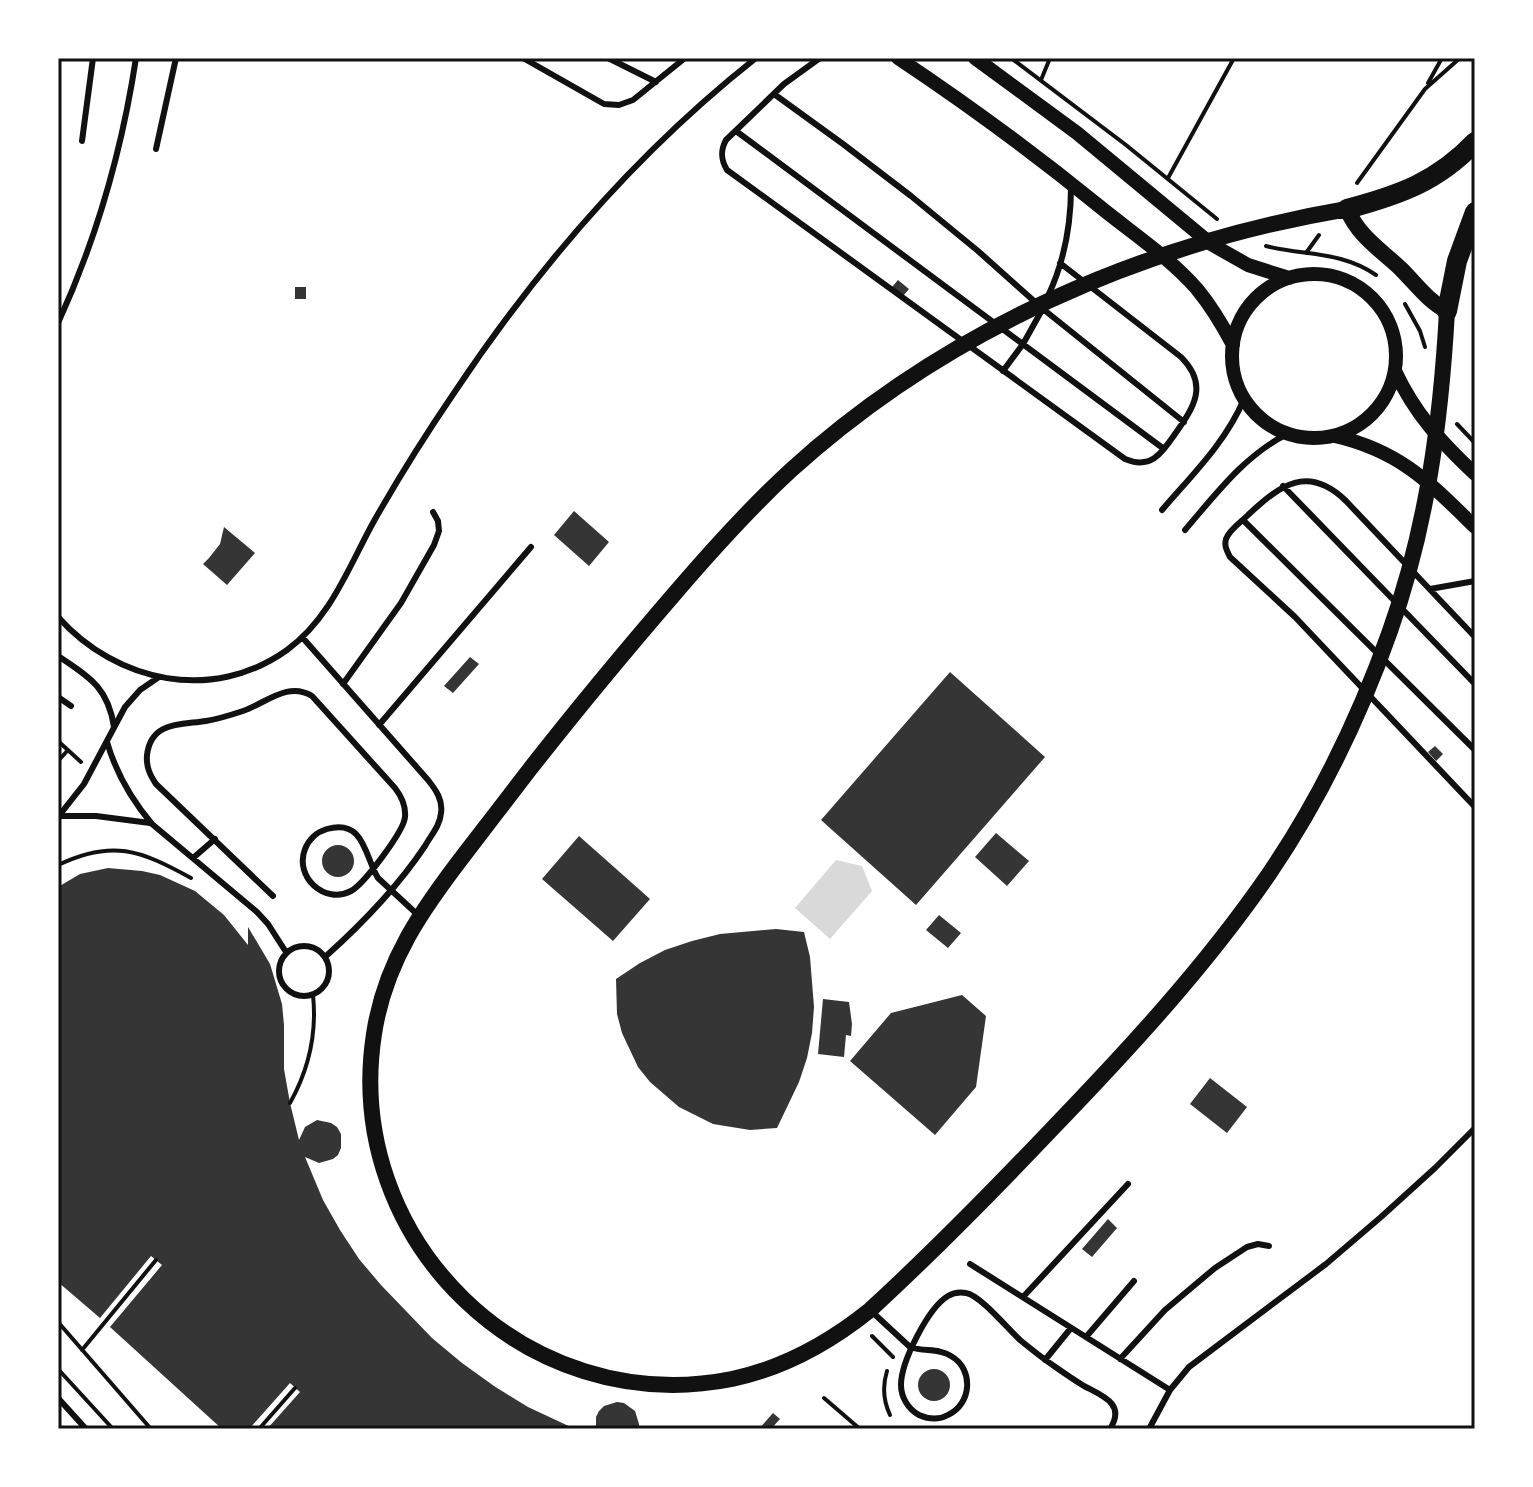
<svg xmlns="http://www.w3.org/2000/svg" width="1533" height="1487" viewBox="0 0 1533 1487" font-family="'DejaVu Sans',sans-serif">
  <rect width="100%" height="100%" fill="#fff"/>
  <path fill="#d9d9d9" d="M836 860 862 866 872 891 830 939 795 908Z"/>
  <path fill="#353535" d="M898 280 909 289 903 296 892 287Z
    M295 287H306V299H295Z
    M574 511 609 542 589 566 554 535Z
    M224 527 255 553 227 585 203 564 209 558 220 544Z
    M470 657 479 664 453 693 444 686Z
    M950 672 1045 757 916 905 821 820Z
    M1435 746 1443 754 1436 761 1428 752Z
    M996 833 1029 861 1007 886 975 857Z
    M579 836 650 899 613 941 542 879Z
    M322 861a16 16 0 1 1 32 0a16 16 0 1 1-32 0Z
    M108 868 142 871 160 875 195 891 224 915 248 945V927L270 964 282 1004 284 1025V1069L290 1103 299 1140 305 1127 317 1120 331 1123 337 1127 341 1134V1148L338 1155 333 1159 319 1163 305 1157 323 1200 340 1230 359 1259 381 1285 432 1338 462 1363 494 1386 528 1407 575 1429H267L300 1392 290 1383 249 1429H222L110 1327 162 1265 151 1256 100 1318 58 1282V887L80 874Z
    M939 915 961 933 948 948 926 930Z
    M776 929 804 932 810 957 814 1007 812 1033 807 1058 799 1082 777 1128 750 1130 713 1124 679 1107 650 1082 638 1067 622 1033 617 1014 616 979 640 963 665 950 692 941 720 934Z
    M962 995 986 1016 976 1087 935 1135 850 1061 891 1013Z
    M823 999 849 1002 852 1024 851 1036 846 1035 844 1057 818 1054Z
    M1210 1078 1247 1107 1227 1133 1190 1104Z
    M1108 1219 1117 1228 1092 1257 1082 1249Z
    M918 1385a16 16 0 1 1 32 0a16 16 0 1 1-32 0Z
    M617 1402 624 1403 635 1411 639 1424V1429H596V1417L599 1411 604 1406Z
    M773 1413 780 1419 771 1429H759Z"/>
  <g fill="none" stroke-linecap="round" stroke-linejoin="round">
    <path stroke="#111" stroke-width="4" d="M1011 58 1126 145 1217 219
      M1041 80 1050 58
      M1428 83 1442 58
      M1168 178 1234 58
      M1357 183 1425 89 1460 58
      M1266 246C1306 256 1341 251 1376 275
      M1306 253 1319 235
      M1405 304 1420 331 1425 347
      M1457 424 1475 443
      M58 741 81 762
      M58 761 68 750
      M58 865C112 839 140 850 191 878
      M290 1103C309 1069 317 1033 313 995
      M58 1322 151 1429
      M872 1336 893 1357
      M82 1350 156 1260
      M58 1369 113 1429
      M887 1371C882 1387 883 1400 890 1415
      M824 1398 860 1429
      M259 1429 295 1388"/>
    <path stroke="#111" stroke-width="6" d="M523 58 604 104 619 105 633 100 685 58
      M608 58 656 82
      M820 58 784 84 726 140C720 151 721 160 727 170L1125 459C1151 470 1162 453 1175 434 1194 407 1209 385 1181 357L1060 263
      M774 94 843 144 911 196 978 251 1043 309 1184 422
      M736 131 1164 449
      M82 141 93 58
      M156 149 176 58
      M1048 296C1064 262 1071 224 1071 187
      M58 323C97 238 122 150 136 58
      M1003 371 1023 344 1042 310
      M1283 486 1475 684
      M1162 510C1192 475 1226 442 1244 399
      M1243 520 1475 750
      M1185 530C1216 494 1244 456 1287 434
      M1430 589 1475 581
      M58 617C117 683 213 703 287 650 331 618 349 566 374 521 399 477 426 434 454 393 538 267 637 152 756 58
      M302 637 428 780C436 790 443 800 441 813 440 826 431 835 425 846 397 888 363 923 325 957
      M1475 637 1346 501C1308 464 1280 485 1248 515 1241 522 1229 530 1226 539 1224 546 1227 551 1230 557L1295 617 1475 807
      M58 656C89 677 108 687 114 727
      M343 684 401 603 434 545 439 531 438 521 433 512
      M58 697 71 706
      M379 725 531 547
      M107 742C116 773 131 799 152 824L257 912 268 924 286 952
      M59 816H96L150 823
      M58 817 84 784 125 707 140 690 159 677
      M193 858 215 839
      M273 896 156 784C150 775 146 767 147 755 151 721 181 725 206 721 218 719 231 715 243 711 266 703 288 681 312 696L395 788C402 797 406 806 405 817 404 831 364 884 351 891 325 905 294 877 305 849 309 839 317 832 327 829 365 818 365 858 378 878L419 916
      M279 971a25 25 0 1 1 50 0a25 25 0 1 1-50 0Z
      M970 1264 1170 1390
      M1023 1297 1128 1184
      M870 1310 910 1347C924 1352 939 1348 951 1356 974 1369 972 1404 948 1415 939 1420 928 1419 919 1415 908 1409 901 1397 901 1385 901 1362 928 1308 948 1296 953 1293 960 1292 966 1293 980 1295 1008 1329 1020 1340 1031 1349 1042 1358 1054 1366 1064 1373 1074 1380 1084 1386 1103 1396 1126 1404 1110 1429
      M1086 1337 1134 1281
      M1120 1359 1165 1310 1215 1268 1247 1247 1258 1244 1269 1246
      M1045 1360 1071 1328
      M58 1398 86 1429
      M1149 1429 1170 1390 1189 1367 1326 1264 1381 1217 1435 1168 1475 1128"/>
    <path stroke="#111" stroke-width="14" d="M898 58C967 104 1035 154 1099 206 1132 233 1169 257 1197 289 1211 306 1223 326 1233 345
      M975 58 1077 133 1211 244 1248 265 1289 278
      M1232 356a82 82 0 1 1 164 0a82 82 0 1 1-164 0Z
      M1395 371C1415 414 1441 442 1475 474
      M1335 436C1400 451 1429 482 1475 527"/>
    <path stroke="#111" stroke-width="16" d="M1347 209C1359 237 1380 249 1401 269 1416 284 1428 301 1447 311 1441 421 1427 527 1390 631 1360 716 1320 799 1269 874 1205 967 1128 1050 1050 1131 992 1192 932 1253 870 1310 829 1343 784 1368 732 1379 526 1420 342 1240 374 1034 385 961 423 908 467 851 488 824 509 796 530 769 577 709 626 650 676 592 712 550 749 509 790 471 945 330 1142 244 1347 209Z"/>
    <path stroke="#111" stroke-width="20" d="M1347 209C1399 195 1437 182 1475 142
      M1447 311 1457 261 1475 212"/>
  </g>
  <rect width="1533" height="1487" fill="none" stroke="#ffffff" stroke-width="120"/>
  <rect x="60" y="60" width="1413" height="1367" fill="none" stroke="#111" stroke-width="3"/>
</svg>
